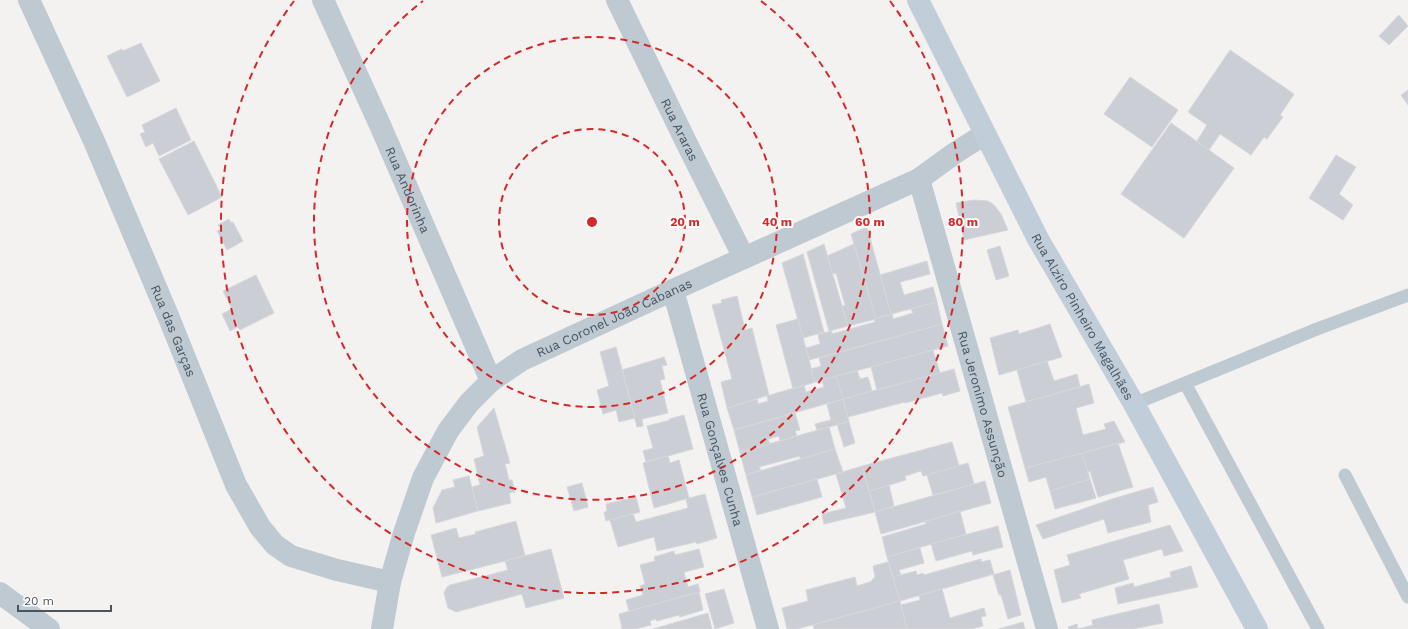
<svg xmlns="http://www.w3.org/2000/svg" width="1408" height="629" viewBox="0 0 1408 629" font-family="'Work Sans',sans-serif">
  <rect width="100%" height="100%" fill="#f4f1f1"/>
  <path fill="#cbced4" stroke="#d5d7dd" d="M1399 15 1408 26 1389 45 1379 36Z
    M141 43 160 81 127 97 107 56 122 49 123 51Z
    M1230 50 1294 94 1280 115 1283 117 1267 139 1264 137 1251 155 1220 134 1209 150 1197 141 1207 125 1188 112Z
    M1130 77 1178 110 1152 147 1104 114Z
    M1408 90V105L1401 95Z
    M176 108 191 140 159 156 153 143 146 147 140 134 145 132 142 125Z
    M1171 123 1234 168 1184 238 1121 194Z
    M194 141 222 197 188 215 159 159Z
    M1336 155 1356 167 1339 194 1353 205 1343 220 1309 198Z
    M974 200 988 201 994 205 1001 214 1008 230 964 240 956 203Z
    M229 219 231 223 233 222 243 241 227 250 217 231 221 229 218 225Z
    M867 227 891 314 876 319 851 234Z
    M824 244 848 326 829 331 807 252Z
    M854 244 876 319 848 326 842 306 845 305 836 273 833 274 827 256Z
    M1000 246 1009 276 996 280 987 250Z
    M803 254 824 332 803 338 782 263Z
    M927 261 930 274 900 282 904 295 933 287 937 302 891 314 880 275Z
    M256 275 274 313 240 330 238 327 230 331 222 314 232 309 223 291Z
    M737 296 745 330 752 328 769 395 727 408 721 382 732 379 712 305 722 303 721 300Z
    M937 302 942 324 809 360 806 348 820 344 818 334 832 331V334L875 322 874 319 892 314 893 319 913 313 911 309Z
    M798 319 815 382 793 389 776 325Z
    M942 324 948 346 815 382 811 369 821 366 819 358Z
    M1050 324 1062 357 999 375 990 338 1018 330 1019 334Z
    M616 347 635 418 619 422 616 410 603 414 597 390 609 386 600 352Z
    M933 350 940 373 877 390 871 367Z
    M664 357 667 365 662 366 665 379 660 380 668 413 642 419 643 426 637 427 622 370Z
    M1047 361 1054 381 1077 374 1080 387 1026 402 1017 370Z
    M954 369 960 391 943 396 942 393 905 403V402L848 417 843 399Z
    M857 370 860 379 868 377 872 391 843 399 836 376Z
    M836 376 843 399 734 430 727 408 757 399 758 404 768 401 767 396 804 385 806 392 824 387 822 380Z
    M1089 384 1094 403 1076 408 1083 435 1106 429 1104 424 1114 421 1125 442 1025 468 1008 407Z
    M843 399 849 422 817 430 815 424 831 420 827 404Z
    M494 408 510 463 505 464 509 480H512L515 492 509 493 511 503 478 511 472 487 480 485 474 459 484 456 477 427Z
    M795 413 800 430 795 431 797 436 780 441 779 436 768 439 770 444 740 452 734 430Z
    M684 415 693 449 646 462 643 451 653 448 647 426 670 420 669 419Z
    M849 422 855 443 844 447 837 424Z
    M829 427 835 449 800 459V456L759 467 761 470 746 475 740 452Z
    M952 442 959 466 923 476 921 471 905 476 906 480 869 491 862 466Z
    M1118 443 1133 487 1098 497 1090 471 1088 472 1082 453Z
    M835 449 843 472 752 497 746 475Z
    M1082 453 1090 479 1050 491 1046 477 1029 482 1025 468Z
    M668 456 670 463 679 460 689 498 654 508 643 463Z
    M968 463 974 484 933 495 927 475Z
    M862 466 875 512 824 524 822 514 846 508 836 474Z
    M469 476 478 511 436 523 433 508 442 490 455 487 453 480Z
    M817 479 822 497 757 515 752 497Z
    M1090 479 1096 498 1055 509 1050 491Z
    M985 481 991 503 881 534 875 512Z
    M582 483 588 507 574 511 567 487Z
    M889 485 894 506 875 512 869 491Z
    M1153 487 1158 502 1148 505 1151 522 1108 533 1104 519 1043 539 1036 525 1112 499Z
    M705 494 717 538 697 544 696 542 657 551 654 537 618 547 610 520 633 514 636 522 688 508 686 499Z
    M636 497 640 512 606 521 604 512 607 511 606 504Z
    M960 511 966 534 887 557 882 537 926 524 925 521Z
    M516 521 525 556 442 577 431 535 456 528 459 538 476 534 475 532Z
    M1170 525 1183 551 1164 556 1162 549 1123 560 1129 579 1079 594 1081 598 1062 603 1054 570 1070 565 1067 555Z
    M998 526 1003 547 973 555 972 551 936 561 931 544Z
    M920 548 924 563 899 570 901 575 893 577 887 557Z
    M551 549 564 598 526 608 522 594 456 612 448 608 444 593 447 587 450 585 508 570 505 561Z
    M699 549 704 567 684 572 688 587 698 584 700 592 629 611 626 600 643 595 640 586 645 584 640 565 655 561 654 557 674 551 675 555Z
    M981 559V562L990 560 994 574 900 601 893 577 916 571 917 575 923 573 924 575Z
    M888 562 900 601 797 629H787L782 608 808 601 806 590 855 577 857 586 870 582 875 577 873 566Z
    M1191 566 1198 587 1118 604 1115 588 1133 583 1134 587 1171 577 1170 572Z
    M1010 570 1021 615 1008 619 1001 595H999L993 575Z
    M724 589 734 623 715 629 705 594Z
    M942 589 950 618 984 608 986 616 981 617 983 626 971 629H907L901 605 920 600 919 595Z
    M699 592 703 610 680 617 679 615 657 621 656 619 650 621 651 625 635 629H622L619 614Z
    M900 601 907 629H814L813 625Z
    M1159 604 1163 623 1133 629H1069L1068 627 1077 624 1078 629 1093 625 1092 620Z
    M708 613 712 629H653Z
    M1023 622 1025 629H998Z"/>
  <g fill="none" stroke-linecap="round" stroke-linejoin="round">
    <path stroke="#bec9d2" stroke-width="13" d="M1185 383 1318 629
      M1134 404 1317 329 1408 295
      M1345 475 1408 597"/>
    <g stroke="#bec9d2" stroke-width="22">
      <path id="s1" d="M29 0 94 141 169 318 236 485 260 527 275 545 291 556 337 570 390 582"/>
      <path id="s2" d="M323 0 380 125 491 381"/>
      <path id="s3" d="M617 0 686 142 744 258"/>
      <path id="s4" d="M919 179 1047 629"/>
      <path id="s5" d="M673 290 768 629"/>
      <path d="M0 593 49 629"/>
      <path id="s6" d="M382 629 390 582 404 533 423 478 448 431 469 403 491 381 522 360 673 290 919 179 955 153 985 134"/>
    </g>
    <path stroke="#c1cdd9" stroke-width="22" id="s7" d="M918 0 1038 239 1134 404 1257 629"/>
  </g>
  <g fill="none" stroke="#d62828" stroke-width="2" stroke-dasharray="7 5">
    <circle cx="592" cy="222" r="93"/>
    <circle cx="592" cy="222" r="185"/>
    <path d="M761 1A278 278 0 1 1 423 1"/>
    <path d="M890 1A371 371 0 1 1 294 1"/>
  </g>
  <g text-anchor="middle" stroke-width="4" stroke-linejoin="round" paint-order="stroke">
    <g font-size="13" fill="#475561" stroke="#fff">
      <text dy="5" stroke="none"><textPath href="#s3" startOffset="144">Rua Araras</textPath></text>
      <text dy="5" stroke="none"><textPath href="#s2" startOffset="208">Rua Andorinha</textPath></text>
      <text dy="5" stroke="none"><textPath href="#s6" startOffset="415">Rua Coronel João Cabanas</textPath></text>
      <text dy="5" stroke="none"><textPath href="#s7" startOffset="357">Rua Alziro Pinheiro Magalhães</textPath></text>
      <text dy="5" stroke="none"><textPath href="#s1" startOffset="361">Rua das Garças</textPath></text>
      <text dy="5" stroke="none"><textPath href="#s4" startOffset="234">Rua Jeronimo Assunção</textPath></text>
      <text dy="5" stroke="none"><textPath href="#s5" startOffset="176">Rua Gonçalves Cunha</textPath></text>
    </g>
  </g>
  <circle cx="592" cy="222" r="6" fill="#d62828" stroke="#fff" stroke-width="2"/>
  <g font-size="12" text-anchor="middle" font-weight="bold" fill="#d62828" stroke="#fff" stroke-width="4" stroke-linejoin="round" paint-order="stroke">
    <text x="685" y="226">20 m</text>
    <text x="777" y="226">40 m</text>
    <text x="870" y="226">60 m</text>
    <text x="963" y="226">80 m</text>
  </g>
  <path d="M18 605v6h93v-6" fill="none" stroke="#475561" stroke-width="2"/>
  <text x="24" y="605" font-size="12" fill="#475561" stroke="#ffffff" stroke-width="3" paint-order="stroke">20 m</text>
</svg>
